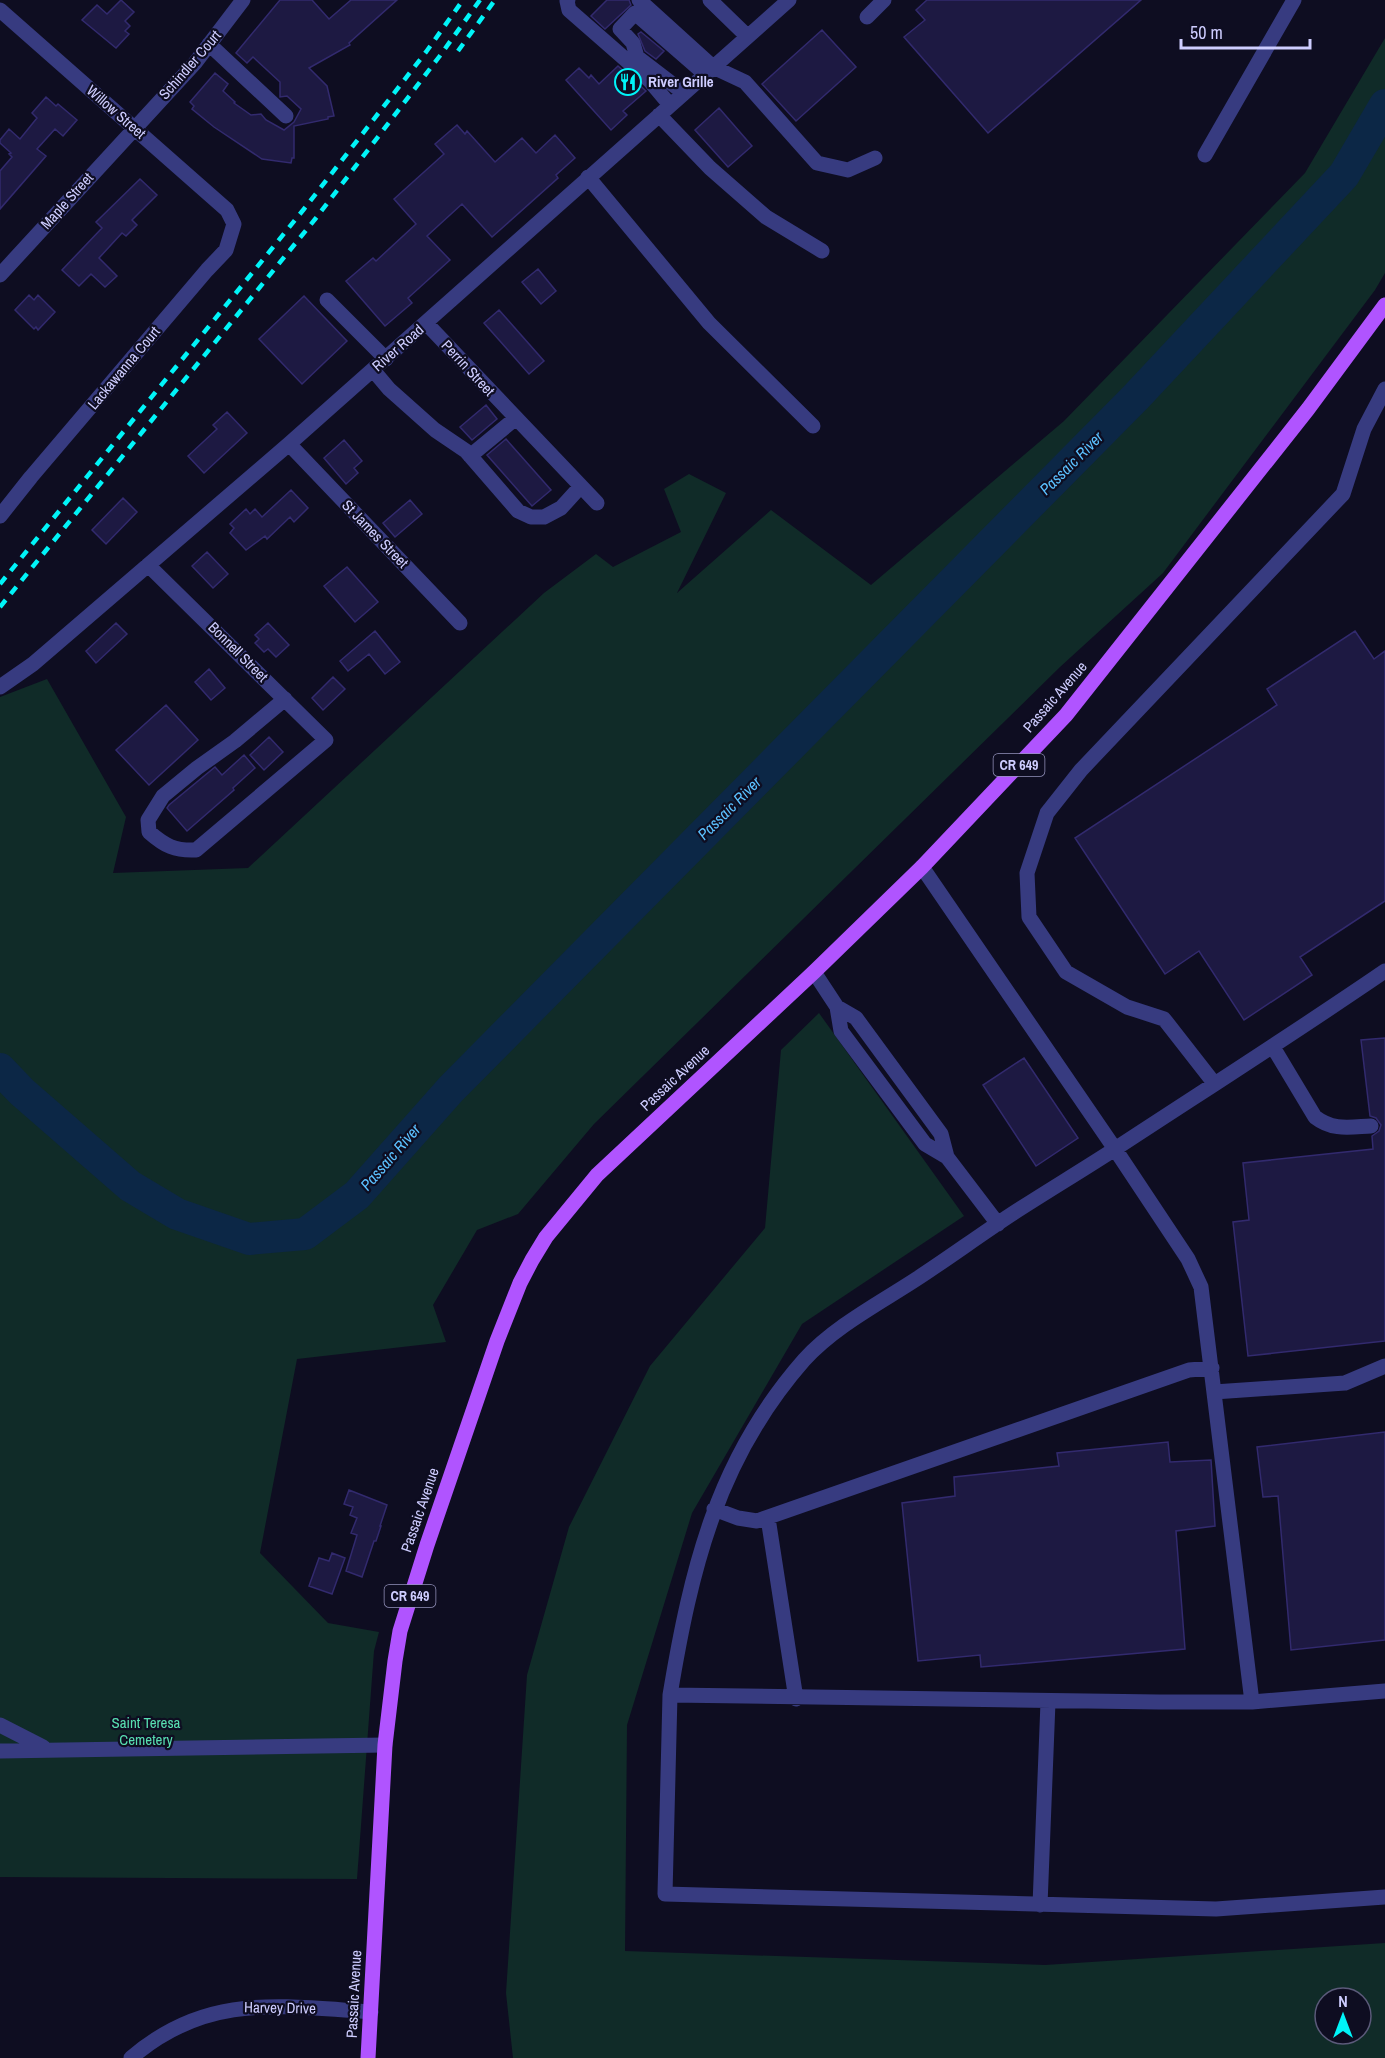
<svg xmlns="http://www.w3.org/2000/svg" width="1385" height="2058" viewBox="0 0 1385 2058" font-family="'Archivo Narrow',sans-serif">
  <rect width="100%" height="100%" fill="#0e0d21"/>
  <path fill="#102b28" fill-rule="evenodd" d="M1385 38V273L1375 290 1163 573 1060 667 594 1124 518 1214 477 1230 433 1305 446 1342 297 1359 260 1553 328 1623 379 1632 374 1651 357 1879 0 1877V697L47 679 126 817 113 873 248 868 544 593 596 554 613 567 681 532 664 489 689 474 726 493 677 593 771 510 871 585 1064 421 1305 173Z
    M819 1013 964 1216 802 1324 692 1513 627 1725 625 1951 1045 1965 1385 1943V2058H513L506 1993 527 1675 569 1527 650 1366 765 1228 781 1050ZM1325 1998H1361V2034H1325Z"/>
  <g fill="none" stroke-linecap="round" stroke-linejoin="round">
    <path stroke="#0c2746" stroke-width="32" d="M0 1069 22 1092 130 1186 177 1214 249 1239 305 1234 357 1195 451 1089 1135 398 1344 175 1385 105"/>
  </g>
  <path fill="#1d1942" stroke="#322a6e" stroke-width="1.5" d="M121 0 134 12 125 21 130 26 125 31 129 34 116 48 82 20 97 5 107 14Z
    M280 0H312L329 19 351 0H397L349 43 350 45 309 68 327 86 334 116 328 117V119L294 126V158H292L291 163 262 159 214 127 192 109 194 106 190 102 215 73 228 84 223 91 235 102 234 103 251 115 261 114 266 120 284 130 294 122 301 109 287 96 280 97V82L253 57 247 63 236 53Z
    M607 0H629L631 5 605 29 591 16Z
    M927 0H1141L988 133 904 37 925 20 916 10Z
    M822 30 856 67 796 121 762 84Z
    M641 32 664 51 656 59 645 51 638 34Z
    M618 66 646 91 623 111 627 115 611 130 566 80 579 68 589 78 591 75 599 84Z
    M46 97 56 106 58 104 77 120 63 136 55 129 37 149 46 156 0 209V171L12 157 9 154 11 153 0 143V140L9 129 20 139 37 118 32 113Z
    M719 108 752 146 728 167 695 130Z
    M457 125 465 134 467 131 495 162 522 138 536 153 555 135 575 158 556 175 558 178 492 237 462 204 427 236 450 260 408 298 412 303 385 326 346 281 373 258 376 261 416 224 394 199 444 154 435 144Z
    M140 179 157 195 132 220 137 225 126 236 122 233 99 258 117 276 105 287 91 274 79 286 62 270 102 228 96 222Z
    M538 269 556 291 541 304 522 282Z
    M29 295 34 300 38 295 55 312 38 330 36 327 34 329 15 310Z
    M304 296 347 341 302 384 259 339Z
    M499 310 544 361 529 374 484 323Z
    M486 405 497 419 472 440 460 427Z
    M227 412 247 433 204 473 188 456 217 429 213 425Z
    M506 439 551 490 532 506 487 455Z
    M344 440 362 461 354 468 358 473 346 484 324 458Z
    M291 490 308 508 294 522 290 517 267 539 265 536 246 550 230 533 234 528 230 524 246 509 250 514 255 509 262 517Z
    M123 498 137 512 106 544 92 530Z
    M410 500 422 514 395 537 383 523Z
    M207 552 228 574 213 588 192 566Z
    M347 567 378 602 355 622 324 586Z
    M116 623 127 634 96 663 86 651Z
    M268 623 289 645 276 657 268 649 264 652 255 643 259 639 255 635Z
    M375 631 400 662 385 674 369 654 348 671 340 661Z
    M1355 631 1374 659 1385 651V901L1300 957 1312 975 1244 1020 1199 951 1165 974 1075 838 1277 705 1267 689Z
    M209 669 225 688 211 700 195 682Z
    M333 677 345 689 323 710 312 698Z
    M166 705 198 740 149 785 116 750Z
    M269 737 283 752 264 770 250 755Z
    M244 755 255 768 233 788 234 790 187 831 167 808 169 805 215 767 222 775Z
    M1385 1038V1341L1248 1356 1233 1222 1249 1220 1243 1163 1373 1149 1372 1136 1379 1131 1381 1125 1376 1118 1370 1116 1361 1040Z
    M1024 1058 1078 1138 1036 1166 983 1085Z
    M1385 1432V1640L1291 1650 1278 1496 1263 1497 1257 1447Z
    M1168 1442 1170 1462 1211 1460 1215 1526 1176 1531 1185 1649 981 1667 980 1655 918 1661 902 1503 955 1496 954 1477 1059 1466 1057 1453Z
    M349 1490 387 1505 380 1526H381L376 1541H374L362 1577 346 1571 357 1535 351 1533 357 1518 350 1515 353 1507 344 1504Z
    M332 1553 345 1558 332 1594 309 1586 319 1558 329 1561Z"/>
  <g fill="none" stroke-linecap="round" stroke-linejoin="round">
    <path stroke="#373b80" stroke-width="15" d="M568 0 567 1 569 10 649 80 670 105
      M639 0 713 67 745 82 817 163 848 170 875 158
      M710 0 747 36
      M0 10 227 210 234 224 226 250 207 270 31 477 0 516
      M867 17 884 0
      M209 44 286 116
      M684 93 637 57 633 43 620 29 635 13 705 74
      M659 115 710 168 766 217 822 251
      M1205 155 1294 0
      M588 177 709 323 813 426
      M0 275 195 63 243 0
      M327 300 386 359
      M426 323 597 503
      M373 370 389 389 435 430 466 451 518 511 531 517H544L561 508 581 486
      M289 444 460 623
      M470 456 516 418
      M148 565 326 740 196 850C175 851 165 846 149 832L148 820 163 796 197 768 235 741 285 699
      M0 687 33 664 289 444 789 0
      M922 867 1115 1149C1205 1090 1296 1032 1385 971
      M814 972 837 1007 841 1031 925 1144 947 1157
      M837 1007 856 1018 941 1134 947 1157 998 1224
      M1273 1047 1315 1117C1333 1131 1350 1127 1371 1126
      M1214 1083 1164 1019 1127 1007 1066 972 1029 917 1027 873 1047 813 1081 770 1343 494 1364 429 1385 389
      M1214 1392 1345 1383 1385 1366
      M714 1509 738 1518 757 1521 1189 1370 1212 1368
      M768 1518 796 1699
      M670 1695 665 1894 1216 1909 1385 1897
      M1252 1702 1201 1287 1188 1259 1115 1149C1081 1171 1046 1192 1012 1214 980 1235 950 1257 918 1278 880 1303 835 1326 804 1360 717 1459 691 1569 670 1695L1159 1702H1252L1385 1691
      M0 1725 43 1747
      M0 1751 385 1745
      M1040 1905 1048 1702
      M131 2058C206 1993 279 2006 371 2012"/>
    <path stroke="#b054ff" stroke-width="15" d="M368 2058 385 1745 395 1661 400 1631 427 1545 497 1341 520 1283 532 1260 546 1237 597 1175 814 972 922 867 1066 715 1308 409 1385 305"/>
    <path stroke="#00f4f8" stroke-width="4.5" stroke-dasharray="9 8" stroke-linecap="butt" d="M458 51 495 0
      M0 584 304 209 426 52 463 0
      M0 607 316 218 439 57 480 0"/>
  </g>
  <defs>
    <symbol id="restaurant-ring" viewBox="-11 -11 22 22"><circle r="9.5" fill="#0e0d21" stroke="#00f4f8" stroke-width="1.5"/><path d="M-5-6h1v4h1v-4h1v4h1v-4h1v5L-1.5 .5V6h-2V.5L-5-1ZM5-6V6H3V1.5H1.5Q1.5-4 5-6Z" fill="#00f4f8"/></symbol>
  </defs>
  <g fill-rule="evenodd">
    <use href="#restaurant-ring" x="613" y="67" width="30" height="30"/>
  </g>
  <g text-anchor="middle" stroke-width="4.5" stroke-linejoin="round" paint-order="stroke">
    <g fill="#0e0d21" stroke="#9493bc" stroke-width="1.5">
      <rect x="993.5" y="754" width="51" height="22" rx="4.5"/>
      <rect x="384.5" y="1585" width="51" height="22" rx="4.5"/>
    </g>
    <g font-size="14" font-weight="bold" fill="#cecdff">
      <text x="1019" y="770">CR 649</text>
      <text x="410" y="1601">CR 649</text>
    </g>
    <g font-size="15" fill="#cecdff" stroke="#0e0d21">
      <text transform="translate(190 65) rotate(-49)" y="5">Schindler Court</text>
      <text transform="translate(116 112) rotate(41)" y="5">Willow Street</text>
      <text transform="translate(67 201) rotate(-48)" y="5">Maple Street</text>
      <text transform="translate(398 348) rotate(-41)" y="5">River Road</text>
      <text transform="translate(124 368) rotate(-50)" y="5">Lackawanna Court</text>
      <text transform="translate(468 368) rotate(47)" y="5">Perrin Street</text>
      <text transform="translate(375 534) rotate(46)" y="5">St James Street</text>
      <text transform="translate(238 652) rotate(45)" y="5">Bonnell Street</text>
      <text transform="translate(1055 697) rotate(-49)" y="5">Passaic Avenue</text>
      <text transform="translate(675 1078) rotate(-43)" y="5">Passaic Avenue</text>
      <text transform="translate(420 1510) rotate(-71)" y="5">Passaic Avenue</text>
      <text transform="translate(354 1994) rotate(-87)" y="5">Passaic Avenue</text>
      <text transform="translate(280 2008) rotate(1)" y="5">Harvey Drive</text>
    </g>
    <g font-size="15" font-weight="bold" fill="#cecdff" stroke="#0e0d21" text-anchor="start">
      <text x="648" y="87">River Grille</text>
    </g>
    <g font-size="15" fill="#58e0b2" stroke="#0e0d21">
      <text x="146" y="1728">Saint Teresa<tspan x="146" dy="17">Cemetery</tspan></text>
    </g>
    <g font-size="16" font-style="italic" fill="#5bc1ff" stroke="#0e0d21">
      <text transform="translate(1071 463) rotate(-45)" y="6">Passaic River</text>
      <text transform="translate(729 808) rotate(-45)" y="6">Passaic River</text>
      <text transform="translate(390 1157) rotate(-49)" y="6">Passaic River</text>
    </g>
  </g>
  <g transform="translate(1343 2016)"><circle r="28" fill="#0e0d21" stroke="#5b5a7a" stroke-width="1.5"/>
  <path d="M0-4.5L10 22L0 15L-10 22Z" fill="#00f4f8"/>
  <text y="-9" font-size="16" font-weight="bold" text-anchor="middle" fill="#cecdff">N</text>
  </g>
  <path d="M1181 39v9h129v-9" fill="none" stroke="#cecdff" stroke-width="3"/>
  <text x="1190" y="39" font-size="18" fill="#cecdff" stroke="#0e0d21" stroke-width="4.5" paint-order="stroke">50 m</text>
</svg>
